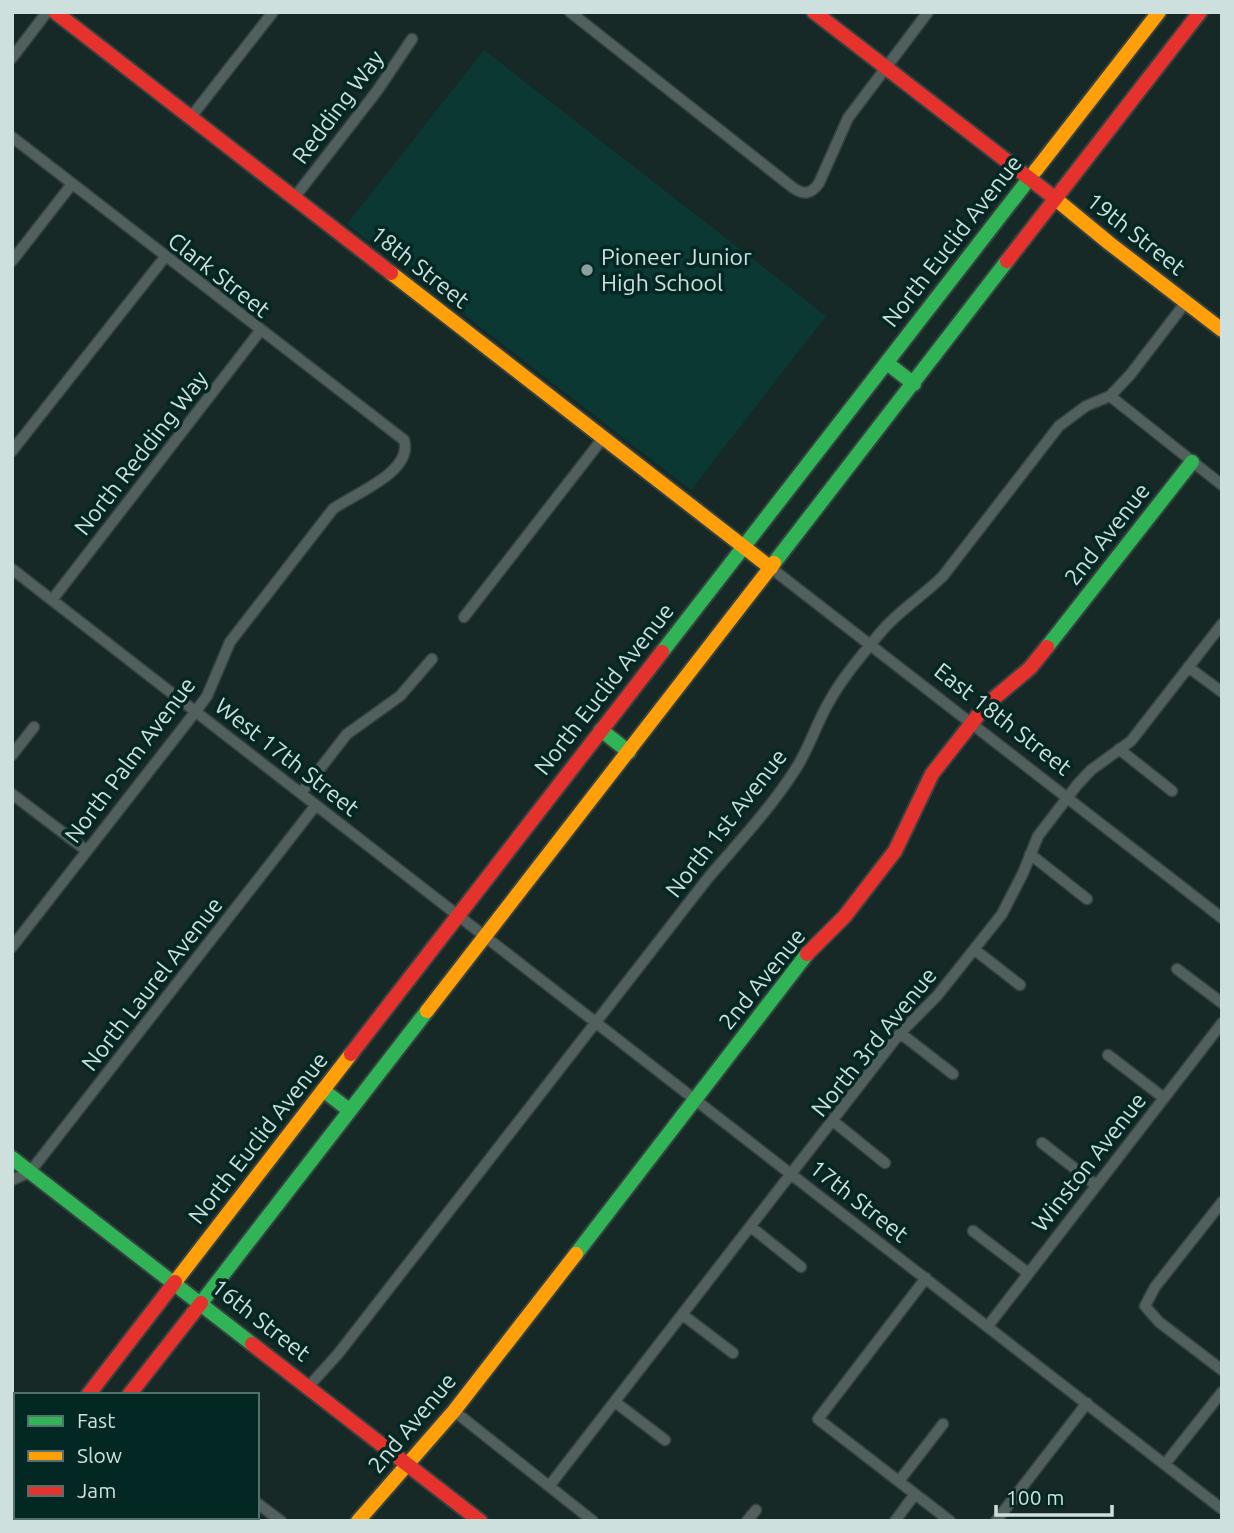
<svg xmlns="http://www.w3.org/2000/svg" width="1234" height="1533" viewBox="0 0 1234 1533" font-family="Ubuntu,sans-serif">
  <rect width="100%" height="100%" fill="#162927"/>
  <path fill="#0b3833" d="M484 50 826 316 691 490 347 224Z"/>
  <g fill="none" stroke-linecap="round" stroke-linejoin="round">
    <defs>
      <path id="street" d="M570 12 792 187C803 195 811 195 819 183L848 118 928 12
        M12 58 47 12
        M191 117 273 12
        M12 137 404 440C414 472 353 494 333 509L230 642 207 696 196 711 12 947
        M294 198 377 91 412 39
        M12 261 72 184
        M1110 396 1222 485
        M12 451 165 257
        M771 568 1222 918
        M12 569 1222 1509
        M52 600 260 331
        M464 617 603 438
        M1188 667 1222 692
        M1119 749 1172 791
        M12 755 34 727
        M301 793 347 734 400 696 432 659
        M12 794 87 851
        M1030 854 1087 899
        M975 950 1020 985
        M1177 969 1222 1003
        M900 1033 953 1074
        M1108 1055 1164 1098
        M833 1121 885 1163
        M1042 1143 1096 1185
        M12 1180 30 1172 316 805
        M1222 1202 1155 1287 1145 1306 1159 1322 1222 1370
        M751 1227 801 1267
        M973 1231 1028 1273
        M926 1278 818 1419 950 1521
        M683 1315 733 1353
        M988 1326 1222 1023
        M309 1386 338 1354 708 878C738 843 770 809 795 770 809 749 816 724 829 702 842 678 862 655 880 633 898 611 923 596 943 576L1059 426 1086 406 1110 396 1130 375 1186 302
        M615 1402 665 1440
        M454 1411 593 1521
        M1165 1464 1222 1392
        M899 1481 943 1424
        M550 1485 900 1033 937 996 1002 914 1023 873 1038 836 1077 785 1091 770 1131 741 1222 624
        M257 1503 281 1521
        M206 1521 209 1517
        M747 1521 756 1510
        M895 1521 915 1494
        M996 1521 1087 1403"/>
      <path id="fast" d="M887 363 914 384
        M774 563 1007 261
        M1047 647 1192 462
        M662 652 1036 170
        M601 730 629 752
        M323 1090 349 1110
        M12 1158 252 1344
        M576 1254 807 954
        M201 1303 427 1011"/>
      <path id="slow" d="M1036 170 1159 12
        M1052 196 1109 243 1222 330
        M391 273 771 568
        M427 1011 774 563
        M175 1282 351 1054
        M31 1521 34 1517
        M358 1521 454 1411 576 1254"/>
      <path id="jam" d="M55 12 391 273
        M814 12 1052 196
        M1007 261 1200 12
        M807 954 845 916 895 851 932 774 986 705 1030 668 1047 647
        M351 1054 662 652
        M252 1344 480 1521
        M88 1395 175 1282
        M129 1395 201 1303
        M12 1492 16 1487"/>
    </defs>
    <use href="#street" stroke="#344241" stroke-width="13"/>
    <use href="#fast" stroke="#344241" stroke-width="18"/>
    <use href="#slow" stroke="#344241" stroke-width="18"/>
    <use href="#jam" stroke="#344241" stroke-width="18"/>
    <use href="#street" stroke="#515f5d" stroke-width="10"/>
    <use href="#fast" stroke="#30b455" stroke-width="14"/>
    <use href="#slow" stroke="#ff9f0a" stroke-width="14"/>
    <use href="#jam" stroke="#e5322d" stroke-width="14"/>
  </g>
  <circle fill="#8ea09d" stroke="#032723" stroke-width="2.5" cx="587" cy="270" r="7"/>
  <g text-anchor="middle" stroke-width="7" stroke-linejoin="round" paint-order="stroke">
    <g font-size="23" fill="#cee0dd" stroke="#032723">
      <text transform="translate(338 107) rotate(-53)" y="8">Redding Way</text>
      <text transform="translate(1136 234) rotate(38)" y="8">19th Street</text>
      <text transform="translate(952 241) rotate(-52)" y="8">North Euclid Avenue</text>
      <text transform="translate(420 267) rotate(38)" y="8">18th Street</text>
      <text transform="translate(219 275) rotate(38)" y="8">Clark Street</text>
      <text transform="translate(141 453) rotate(-52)" y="8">North Redding Way</text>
      <text transform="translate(1107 534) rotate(-52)" y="8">2nd Avenue</text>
      <text transform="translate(604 689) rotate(-52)" y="8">North Euclid Avenue</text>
      <text transform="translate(1003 719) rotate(38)" y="8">East 18th Street</text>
      <text transform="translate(287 757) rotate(38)" y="8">West 17th Street</text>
      <text transform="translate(130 760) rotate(-53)" y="8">North Palm Avenue</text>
      <text transform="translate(726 823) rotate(-52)" y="8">North 1st Avenue</text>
      <text transform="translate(762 979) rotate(-51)" y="8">2nd Avenue</text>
      <text transform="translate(152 984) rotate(-52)" y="8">North Laurel Avenue</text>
      <text transform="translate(874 1042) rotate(-51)" y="8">North 3rd Avenue</text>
      <text transform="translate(258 1138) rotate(-52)" y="8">North Euclid Avenue</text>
      <text transform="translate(1089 1162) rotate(-52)" y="8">Winston Avenue</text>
      <text transform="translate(859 1201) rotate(38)" y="8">17th Street</text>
      <text transform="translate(261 1320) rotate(38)" y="8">16th Street</text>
      <text transform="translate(412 1423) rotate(-50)" y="8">2nd Avenue</text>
    </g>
    <g font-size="23" fill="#cee0dd" stroke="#032723" text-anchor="start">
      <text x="601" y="265">Pioneer Junior<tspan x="601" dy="26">High School</tspan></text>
    </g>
  </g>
  <rect width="1234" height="1533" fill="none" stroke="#cee0dd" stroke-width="28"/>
  <rect x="14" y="1393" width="245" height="126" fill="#032723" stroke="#54716d" stroke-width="2"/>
  <rect x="28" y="1416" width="35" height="10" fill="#30b455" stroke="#54716d" stroke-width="2"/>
  <text x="77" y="1428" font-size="21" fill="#cee0dd">Fast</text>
  <rect x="28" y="1451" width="35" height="10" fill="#ff9f0a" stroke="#54716d" stroke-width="2"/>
  <text x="77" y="1463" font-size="21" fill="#cee0dd">Slow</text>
  <rect x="28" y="1486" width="35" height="10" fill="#e5322d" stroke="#54716d" stroke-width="2"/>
  <text x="77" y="1498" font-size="21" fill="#cee0dd">Jam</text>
  <path d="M996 1505v10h116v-10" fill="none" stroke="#cee0dd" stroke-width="3.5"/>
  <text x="1006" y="1505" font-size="21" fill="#cee0dd" stroke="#032723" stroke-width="5" paint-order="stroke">100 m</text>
</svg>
